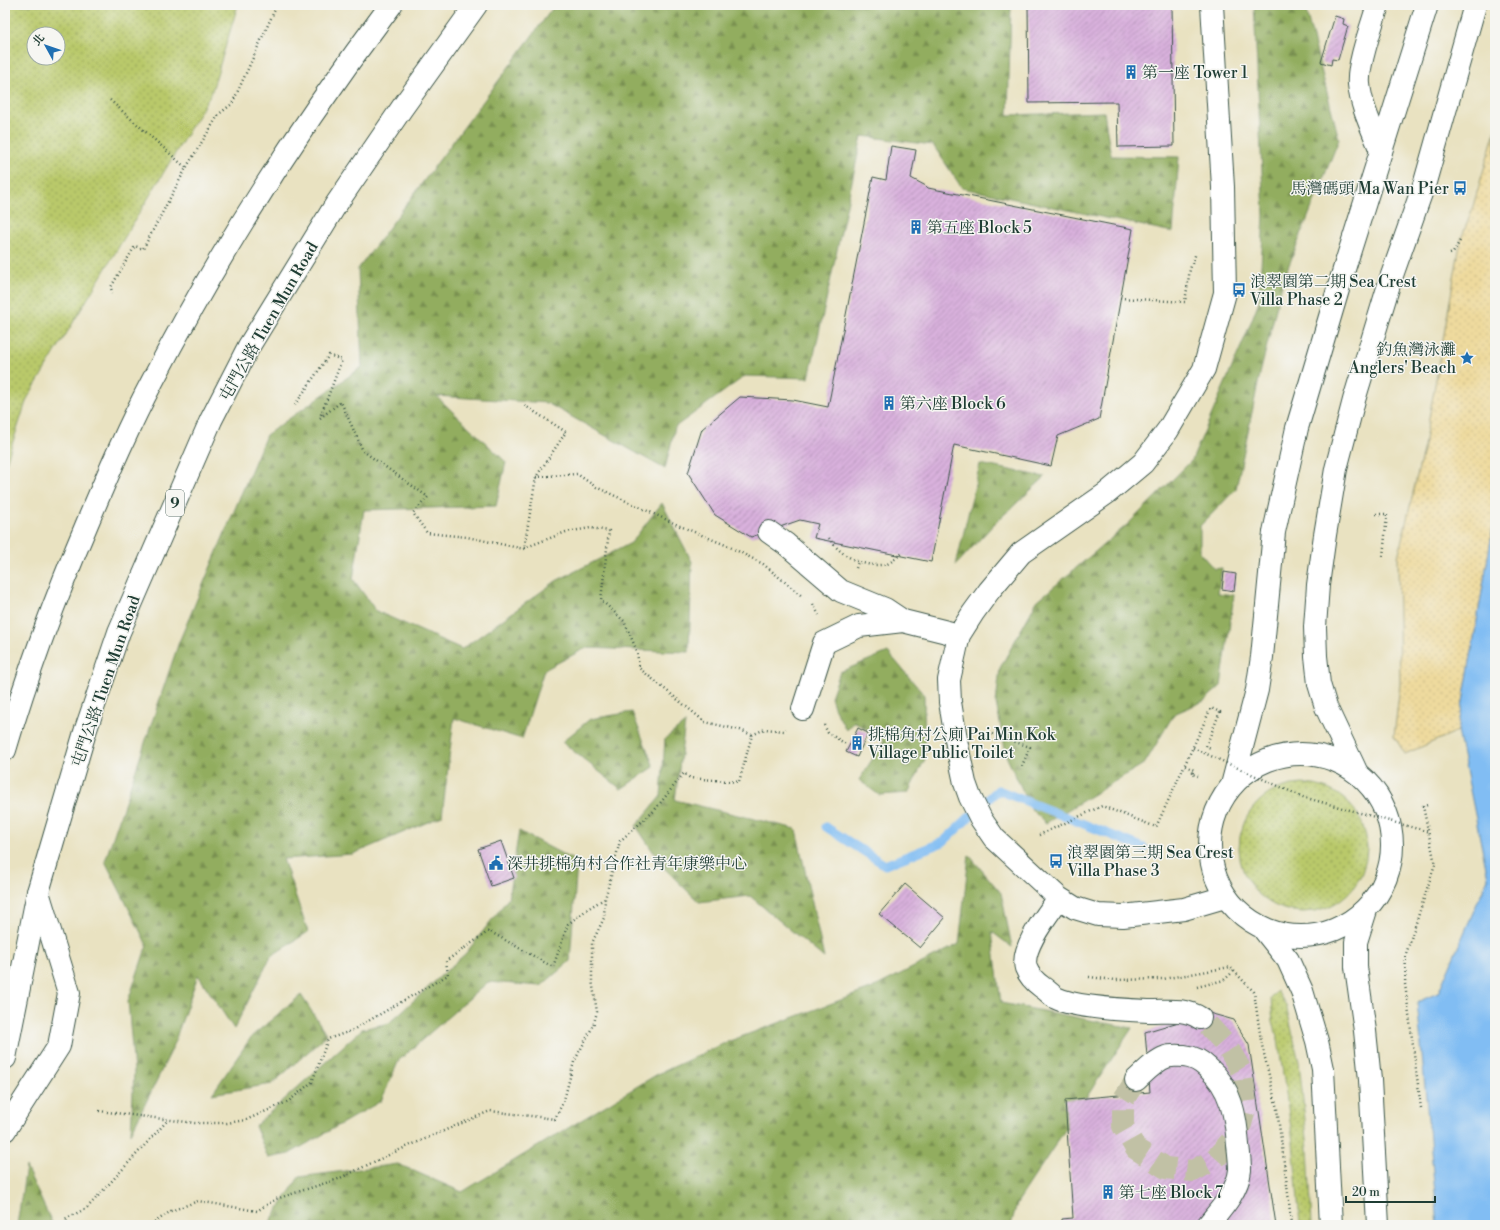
<svg xmlns="http://www.w3.org/2000/svg" width="1500" height="1230" viewBox="0 0 1500 1230" font-family="'Libre Bodoni','Noto Serif TC',serif">
  <defs>
    <pattern id="grass-dots" width="8" height="8" patternUnits="userSpaceOnUse"><rect width="8" height="8" fill="#b9c96b"/><path d="M2 2h.1M6 6h.1" fill="none" stroke="#96a459" stroke-width="1.8" stroke-linecap="round"/></pattern>
    <pattern id="forest-firs" width="22" height="20" patternUnits="userSpaceOnUse"><rect width="22" height="20" fill="#92ad5f"/><path d="M5 1l3.5 6h-7zM16 11l3.5 6h-7z" fill="#778e4f"/></pattern>
    <pattern id="sand-dots" width="8" height="8" patternUnits="userSpaceOnUse"><rect width="8" height="8" fill="#eeda9e"/><path d="M2 2h.1M6 6h.1" fill="none" stroke="#ccbc89" stroke-width="1.8" stroke-linecap="round"/></pattern>
    <pattern id="building-hatch" width="6" height="6" patternUnits="userSpaceOnUse"><rect width="6" height="6" fill="#d9b1dd"/><path d="M-1 1l2-2M0 6l6-6M5 7l2-2" fill="none" stroke="#af91b4"/></pattern>
  </defs>
  <rect width="100%" height="100%" fill="#f6f6f2"/>
  <filter id="ink" filterUnits="userSpaceOnUse"><feTurbulence type="fractalNoise" baseFrequency=".025" numOctaves="2"/><feDisplacementMap in="SourceGraphic" scale="8" xChannelSelector="R" yChannelSelector="G"/><feConvolveMatrix kernelMatrix="1 2 1 2 8 2 1 2 1" color-interpolation-filters="sRGB"/></filter>
  <filter id="wash" filterUnits="userSpaceOnUse"><feTurbulence type="fractalNoise" baseFrequency=".012" numOctaves="4" result="noise"/><feDisplacementMap in="SourceGraphic" scale="16" xChannelSelector="R" yChannelSelector="G"/><feGaussianBlur stdDeviation="0.9" result="paint"/><feColorMatrix in="noise" values="0 0 0 0 0 0 0 0 0 0 0 0 0 0 0 0 0 1.4 0 .05"/><feComposite in="paint" operator="in"/></filter>
  <g filter="url(#wash)">
    <rect width="100%" height="100%" fill="#e9e2c1"/>
    <path fill="url(#grass-dots)" stroke="#6c8350" fill-rule="evenodd" d="M5 5H238L211 94 27 399 5 466ZM34 34H58V58H34Z
      M1239 848a64 64 0 1 1 128 0a64 64 0 1 1-128 0Z
      M1277 991 1286 1005 1299 1062 1308 1148 1312 1225H1300L1293 1141 1278 1040 1273 1022 1271 999Z"/>
    <path fill="url(#forest-firs)" stroke="#58754a" d="M555 5H1011L1008 115 1104 112 1111 156 1179 157 1173 232 962 188 933 145 862 136 809 378 745 376 675 427 665 469 547 403 436 396 506 462 496 506 364 510 353 579 376 611 462 649 556 581 631 543 662 503 692 562 689 652 586 648 544 670 522 739 454 718 442 816 353 854 283 859 308 932 271 956 234 1029 198 975 172 1049 131 1133 134 1071 128 1001 147 945 105 861 179 642 266 435 362 367 358 269Z
      M1254 5H1312L1306 11 1339 139 1283 280 1260 374 1236 489 1200 526V553L1214 569 1222 568 1218 593 1234 595 1221 686 1204 701 1174 714 1145 763 1046 823 1032 810 1007 758 996 703 1000 668 1037 601 1128 524 1192 460 1246 335 1259 301 1264 215Z
      M980 464 1045 477 993 525 956 565Z
      M888 652 924 695 925 759 908 793 879 795 859 780 884 741 854 721 846 730 834 707 831 697 840 672Z
      M632 712 654 767 621 789 562 742 590 719Z
      M685 723 675 800 796 829 824 958 750 896 699 902 664 868 636 826 661 796 665 739Z
      M519 831 577 862 570 961 541 986 488 982 399 1060 381 1101 289 1154 268 1158 255 1126 362 1029 389 1023 466 953 508 899Z
      M969 855 1001 893 1012 947 992 932 1001 1003 1132 1028 1017 1203 1011 1225H268L299 1177 398 1164 462 1192 656 1075 727 1042 873 988 959 944Z
      M301 995 327 1035 272 1084 212 1094 252 1036Z
      M26 1167 53 1225H17Z"/>
    <path fill="url(#sand-dots)" stroke="#868c69" d="M1495 131V516L1458 731 1405 754 1394 736 1400 685 1398 557 1424 446 1461 239 1471 213Z"/>
    <path fill="#81bdf3" stroke="#507d94" d="M1495 516V1225H1438L1417 1002 1438 993 1488 878 1458 731Z"/>
    <g fill="none" stroke-linecap="round" stroke-linejoin="round">
      <path stroke="#81bdf3" stroke-width="9" d="M826 827 885 865 943 842 998 790 1144 848"/>
    </g>
    <g id="blocks">
      <path fill="url(#building-hatch)" d="M1028 5H1172L1174 146 1118 147 1117 102 1029 103Z
        M1335 16 1344 19 1343 24 1348 26 1338 60 1332 59 1331 65 1321 62Z
        M891 146 916 150 911 178 926 186 928 188 1133 229 1099 419 1058 436 1051 466 954 445 931 562 814 538 818 524 800 520 751 537 715 515 688 473 702 429 740 397 793 400 828 407 873 177 886 180Z
        M1224 572 1236 574 1234 591 1222 589Z
        M858 728 868 733 857 757 846 752Z
        M501 841 514 878 491 886 478 849Z
        M905 884 945 918 920 948 879 914Z
        M1209 1013 1234 1020 1249 1045 1276 1225H1062V1219L1073 1218 1065 1100 1150 1092 1145 1032Z"/>
    </g>
  </g>
  <g filter="url(#ink)">
    <use href="#blocks" fill-opacity="0" stroke="#3d5649" stroke-width="1"/>
    <g fill="none" stroke-linecap="round" stroke-linejoin="round">
      <path stroke="#c1c1a5" stroke-width="22" stroke-dasharray="22 11" stroke-linecap="butt" d="M1136 1080 1123 1100V1126L1136 1149 1166 1168 1193 1171 1215 1159 1232 1140 1241 1124 1246 1106 1242 1072 1227 1046 1210 1027 1200 1018"/>
      <defs>
        <path id="minor" d="M1212 5 1223 187 1225 293 1204 369 1168 430 1143 463 1107 493 1021 553 989 591 973 613 959 635 949 680 950 702 957 745 965 783 970 797 981 819 994 838 1059 898 1075 908 1098 915 1123 916 1184 909 1225 897
          M1378 5C1372 25 1357 65 1359 84 1361 107 1373 130 1381 151
          M769 532 786 544 841 591 885 609 903 621 959 635
          M803 709 824 643 859 626 903 621
          M1059 898C1048 914 1020 948 1026 968 1029 976 1035 982 1042 987 1047 990 1051 995 1056 998 1076 1008 1127 1010 1150 1011 1168 1011 1184 1008 1200 1018
          M1136 1080C1145 1072 1155 1061 1166 1057 1171 1055 1178 1056 1184 1056 1194 1057 1201 1061 1208 1068 1231 1087 1236 1117 1238 1145 1239 1153 1240 1162 1240 1170 1238 1191 1221 1209 1208 1225
          M5 1130 59 1046 69 993 38 892"/>
        <path id="major" d="M1210 845a91 91 0 1 1 182 0a91 91 0 1 1-182 0Z
          M1357 773 1326 707 1319 684 1316 656 1315 627 1318 585 1325 535 1336 469 1354 400 1391 278 1425 182 1475 5
          M1232 785 1257 690 1262 657 1274 532 1297 428 1345 266 1427 5
          M1366 910 1356 942V967L1365 1031 1370 1080 1378 1225
          M1265 931 1288 960 1302 991 1317 1041 1323 1069 1331 1225"/>
        <path id="highway" d="M5 750C28 671 57 594 89 519 109 472 129 425 153 380 221 249 302 123 391 5
          M5 1058 38 892 85 732 119 632 211 420 249 346 335 206 402 108 476 5"/>
      </defs>
      <use href="#minor" stroke="#3d5649" stroke-width="24"/>
      <use href="#major" stroke="#3d5649" stroke-width="24"/>
      <use href="#highway" stroke="#3d5649" stroke-width="24"/>
      <path stroke="#3d5649" stroke-width="2.5" stroke-dasharray="1 3" stroke-linecap="butt" d="M110 100 186 168
        M1450 254 1453 253 1461 239
        M112 294 111 287 135 246 143 249 186 168 219 114 232 104 277 5
        M1120 298 1185 302 1190 269 1196 253
        M295 405 329 355 342 360 320 417
        M320 418 341 402 363 451 428 497 413 513 427 533 467 537 524 549 536 477 566 432 524 405
        M536 477 577 474 596 487 680 526 728 546 763 564 802 596
        M1376 514H1387L1383 557
        M829 538C840 556 865 569 887 564 892 562 898 556 903 553
        M524 548 566 532 591 528 609 531 601 600 624 621 637 651 639 668 705 722 740 730 752 735
        M856 568 858 562
        M813 604 819 615
        M824 725 828 733 846 744
        M992 734 1030 747 1022 766
        M1185 766 1194 770 1192 774 1198 776
        M1039 835 1102 806 1156 827 1211 708 1220 712 1206 746 1211 748
        M1089 977 1115 980 1163 979 1230 967 1254 992 1261 1041 1277 1109 1289 1201 1291 1225
        M1197 987 1224 980 1234 971
        M1421 1108 1405 984 1406 954 1435 864 1423 806 1428 805
        M99 1111 195 1123H227L246 1120 289 1101 312 1082 328 1039 351 1031 448 975 446 961 489 931 553 967 568 924 589 908 604 899
        M69 1225 65 1219 87 1208 167 1121
        M151 1225 171 1211 198 1201 257 1211 276 1199 338 1179 397 1151 490 1111 555 1119 564 1100 574 1062 593 1026 597 1012 592 980V943L604 918 605 899 620 841 654 811 684 773 690 778 739 782 752 735 765 729 784 731 786 729"/>
      <use href="#minor" stroke="#fff" stroke-width="22"/>
      <use href="#major" stroke="#fff" stroke-width="22"/>
      <use href="#highway" stroke="#fff" stroke-width="22"/>
      <path stroke="#3d5649" stroke-width="2.5" stroke-dasharray="1 3" stroke-linecap="butt" d="M1193 748 1303 797 1429 832"/>
    </g>
  </g>
  <defs>
    <symbol id="building-bare" viewBox="-9 -9 18 18"><path d="M-4-6H4V6H1V3H-1V6H-4ZM-2.5-4.3h1.7v1.8h-1.7ZM.8-4.3h1.7v1.8H.8ZM-2.5-1h1.7V.8h-1.7ZM.8-1h1.7V.8H.8Z" fill="#1f6fb2" stroke="#f6f6f2" stroke-width="2.5" paint-order="stroke"/></symbol>
    <symbol id="bus-bare" viewBox="-9 -9 18 18"><path d="M-5-6H5V4H4V6H2V4H-2V6H-4V4H-5ZM-3.5-4V0h7V-4ZM-3.5 1.2v1.5H-2V1.2ZM2 1.2v1.5H3.5V1.2Z" fill="#1f6fb2" stroke="#f6f6f2" stroke-width="2.5" paint-order="stroke"/></symbol>
    <symbol id="sight-bare" viewBox="-9 -9 18 18"><path d="M0-6L1.8-2.2L6-1.7L2.9 1.2L3.7 5.4L0 3.3L-3.7 5.4L-2.9 1.2L-6-1.7L-1.8-2.2Z" fill="#1f6fb2" stroke="#f6f6f2" stroke-width="2.5" paint-order="stroke"/></symbol>
    <symbol id="civic-bare" viewBox="-9 -9 18 18"><path d="M-.6-6.5H3V-4.5H.6V-3L4-1V1h2V6H-6V1h2V-1L-.6-3ZM-1.2 2.5V6h2.4V2.5Z" fill="#1f6fb2" stroke="#f6f6f2" stroke-width="2.5" paint-order="stroke"/></symbol>
  </defs>
  <g fill-rule="evenodd">
    <use href="#building-bare" x="1121" y="62" width="20" height="20"/>
    <use href="#bus-bare" x="1450" y="178" width="20" height="20"/>
    <use href="#building-bare" x="906" y="217" width="20" height="20"/>
    <use href="#bus-bare" x="1229" y="280" width="20" height="20"/>
    <use href="#sight-bare" x="1457" y="348" width="20" height="20"/>
    <use href="#building-bare" x="879" y="393" width="20" height="20"/>
    <use href="#building-bare" x="847" y="733" width="20" height="20"/>
    <use href="#bus-bare" x="1046" y="851" width="20" height="20"/>
    <use href="#civic-bare" x="486" y="853" width="20" height="20"/>
    <use href="#building-bare" x="1098" y="1182" width="20" height="20"/>
  </g>
  <g text-anchor="middle" stroke-width="3" stroke-linejoin="round" paint-order="stroke">
    <rect fill="#f6f6f2" stroke="#60746d" stroke-width="1" x="166" y="490" width="18" height="26" rx="3"/>
    <g font-size="15" font-weight="bold" fill="#1f3d34">
      <text x="175" y="508">9</text>
    </g>
    <g font-size="16" fill="#1f3d34" stroke="#f6f6f2" text-anchor="start">
      <text x="1142" y="78">第一座 Tower 1</text>
      <text x="1449" y="194" text-anchor="end">馬灣碼頭 Ma Wan Pier</text>
      <text x="927" y="233">第五座 Block 5</text>
      <text x="1250" y="287">浪翠園第二期 Sea Crest<tspan x="1250" dy="18">Villa Phase 2</tspan></text>
      <text x="1456" y="355" text-anchor="end">釣魚灣泳灘<tspan x="1456" dy="18">Anglers' Beach</tspan></text>
      <text x="900" y="409">第六座 Block 6</text>
      <text x="868" y="740">排棉角村公廁 Pai Min Kok<tspan x="868" dy="18">Village Public Toilet</tspan></text>
      <text x="1067" y="858">浪翠園第三期 Sea Crest<tspan x="1067" dy="18">Villa Phase 3</tspan></text>
      <text x="507" y="869">深井排棉角村合作社青年康樂中心</text>
      <text x="1119" y="1198">第七座 Block 7</text>
    </g>
    <g font-size="16" fill="#1f3d34" stroke="#f6f6f2">
      <text transform="translate(268 321) rotate(-60)" y="6">屯門公路 Tuen Mun Road</text>
      <text transform="translate(105 681) rotate(-71)" y="6">屯門公路 Tuen Mun Road</text>
    </g>
  </g>
  <rect width="1500" height="1230" fill="none" stroke="#f6f6f2" stroke-width="20"/>
  <g transform="translate(46 46) rotate(310)"><circle r="19" fill="#f6f6f2" stroke="#a0aca6"/>
  <path d="M0-3L7 15L0 10L-7 15Z" fill="#1f6fb2"/>
  <text y="-6" font-size="11" font-weight="bold" text-anchor="middle" fill="#1f3d34">北</text>
  </g>
  <path d="M1346 1196v6h89v-6" fill="none" stroke="#1f3d34" stroke-width="2"/>
  <text x="1352" y="1196" font-size="12" fill="#1f3d34" stroke="#f6f6f2" stroke-width="3" paint-order="stroke">20 m</text>
</svg>
